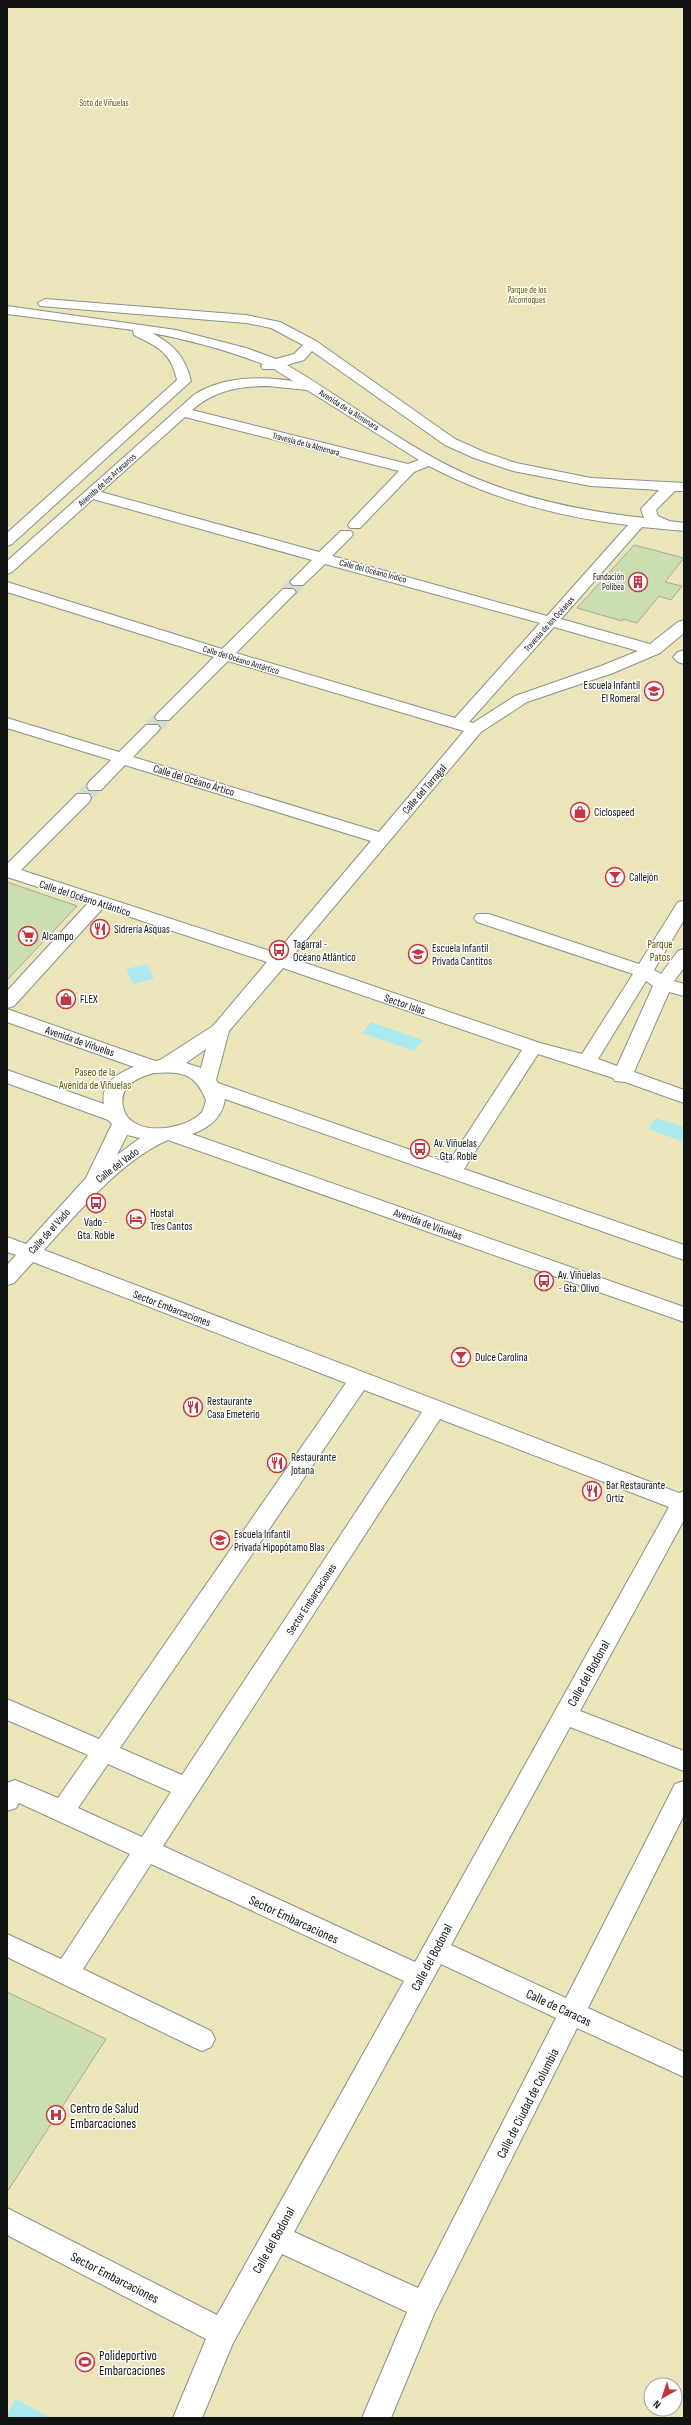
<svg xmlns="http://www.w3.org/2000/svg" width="691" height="2425" viewBox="0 0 691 2425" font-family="'Sofia Sans Condensed',sans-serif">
  <rect width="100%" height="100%" fill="#f5fef7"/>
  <path fill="#ece5ba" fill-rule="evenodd" d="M7 7H684V2418H7ZM651 2385H675V2409H651Z"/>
  <path fill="#aae9f0" d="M147 964 154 979 133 984 126 969Z
    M371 1022 423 1040 414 1051 362 1033Z
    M656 1118 684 1127V1142L648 1129Z
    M16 2399 51 2418H7V2414Z"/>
  <path fill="#cbdeb0" stroke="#a5a9a0" d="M634 545 684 558 665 582 682 586 671 600 659 596 637 623 623 619 622 621 577 608Z
    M7 882 77 906 7 980Z
    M7 1992 106 2039 7 2192Z"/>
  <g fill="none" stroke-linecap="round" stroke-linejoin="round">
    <path stroke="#d3dbd4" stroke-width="16" stroke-dasharray="16 8" stroke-linecap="butt" d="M288 592 298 582
      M152 728 163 717
      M83 798 95 786"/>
    <defs>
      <path id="minor" d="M45 299 246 315 280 322 316 341 455 439 484 452 516 463 591 478 684 483V491H675L656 510 658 516 669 521 684 523V531L642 527 561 619 650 644 678 622 684 620V633L660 653 613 673 527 702 481 732 291 958 540 1043 582 1054 633 974 477 922 474 918 477 914H489L639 964 678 902 684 901V920L654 970 661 974 678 951 684 949V968L674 981 684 984V996L669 992 634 1072 684 1090V1103L625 1082 615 1081 613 1078 538 1054 464 1169 684 1245V1260L225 1099C222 1118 209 1128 192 1134L684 1307V1322L168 1140C121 1160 78 1213 44 1250L679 1493 684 1491V1520L580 1711 684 1751V1771L570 1727 451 1945 566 1998 675 1784 684 1781V1815L588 2008 684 2052V2077L577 2028 434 2314 391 2418H362L407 2312 282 2254 233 2343 202 2418H173L206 2339 7 2235V2208L217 2315 404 1981 151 1864 83 1969 211 2031 215 2039 211 2047 202 2051 193 2047 7 1957V1934L61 1959 130 1854 19 1803 16 1808 7 1811V1783L15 1780 58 1798 88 1755 7 1720V1699L99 1739 346 1383 33 1262 14 1283 7 1285V1265L16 1255 7 1252V1237L26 1244 86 1178 112 1124 108 1120 7 1083V1070L104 1104C100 1085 117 1073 134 1067L7 1022V1009L155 1061 160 1060 213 1026 267 962 103 908 14 1006 7 1008V991L88 903 7 877V864L77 794H89L91 798 89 802 21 870 276 953 371 841 125 765 101 790H89L87 786 89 782 111 760 7 728V718L119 752 146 725H158L160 728 158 731 133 757 379 832 464 731 228 661 169 720H157L155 717 157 714 214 657 7 592V582L222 649 283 589H293L296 592 293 595 236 653 455 718 540 623 325 564 303 585H293L290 582 312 560 93 499 12 572 7 574V561L195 394C225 376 260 376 293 381L274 369H263L261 366 263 364C226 350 190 340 152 333 174 345 185 356 191 381L12 544 7 546V533L177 380C171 352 158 347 134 335L133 330 7 314V306L176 330 246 348 276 359 294 354 303 345 271 328 246 323 40 306 38 303ZM312 351 445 445 474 458 513 471 591 486 659 490 641 509 644 518C583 511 522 499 466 474 402 445 347 400 287 365L304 360ZM268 386 307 390 419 460 408 464 192 410C214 391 238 386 268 386ZM185 417 399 471 350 522 348 525 350 528H360L414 472 429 466C492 499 558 517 628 525L547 616 332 556 351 537 353 534 351 531H341L319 552 101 492ZM554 627 638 651 601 666 515 696 473 723 469 722ZM283 968 522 1050 448 1163 218 1083 216 1080 229 1031ZM646 981 653 986 617 1066 598 1059ZM206 1049 201 1068 186 1063ZM154 1073C182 1071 195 1073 206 1100 205 1103 204 1109 202 1112 189 1127 152 1134 135 1123 128 1119 125 1115 123 1107 119 1086 136 1078 154 1073ZM127 1135 140 1138 117 1155ZM364 1390 422 1412 182 1775 120 1748ZM440 1419 669 1507 415 1962 163 1846ZM108 1764 171 1792 142 1837 78 1808ZM441 1964 556 2018 418 2288 294 2232Z
        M684 650V664L678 662 673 657 678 652Z"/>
    </defs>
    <use href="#minor" stroke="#89918a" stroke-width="2"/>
    <use href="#minor" fill="#fff" fill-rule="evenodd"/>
  </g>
  <defs>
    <symbol id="building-ring" viewBox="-11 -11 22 22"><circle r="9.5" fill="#fff" stroke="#c5353f" stroke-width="1.5"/><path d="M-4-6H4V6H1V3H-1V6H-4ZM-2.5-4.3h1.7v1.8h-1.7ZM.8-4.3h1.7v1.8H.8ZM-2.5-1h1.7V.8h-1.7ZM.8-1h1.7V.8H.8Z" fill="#c5353f"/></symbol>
    <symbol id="school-ring" viewBox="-11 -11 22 22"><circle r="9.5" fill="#fff" stroke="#c5353f" stroke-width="1.5"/><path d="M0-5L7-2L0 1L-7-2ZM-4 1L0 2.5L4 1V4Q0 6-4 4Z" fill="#c5353f"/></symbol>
    <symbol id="shop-ring" viewBox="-11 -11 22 22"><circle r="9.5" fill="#fff" stroke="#c5353f" stroke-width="1.5"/><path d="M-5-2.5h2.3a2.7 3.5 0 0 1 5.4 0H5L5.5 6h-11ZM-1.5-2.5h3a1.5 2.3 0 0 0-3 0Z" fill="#c5353f"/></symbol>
    <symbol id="bar-ring" viewBox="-11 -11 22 22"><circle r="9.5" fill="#fff" stroke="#c5353f" stroke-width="1.5"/><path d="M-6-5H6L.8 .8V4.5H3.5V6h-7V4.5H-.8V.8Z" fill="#c5353f"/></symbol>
    <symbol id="restaurant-ring" viewBox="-11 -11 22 22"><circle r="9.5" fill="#fff" stroke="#c5353f" stroke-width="1.5"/><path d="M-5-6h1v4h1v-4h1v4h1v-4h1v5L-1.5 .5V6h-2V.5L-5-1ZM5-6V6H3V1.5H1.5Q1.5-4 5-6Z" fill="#c5353f"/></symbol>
    <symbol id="supermarket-ring" viewBox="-11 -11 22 22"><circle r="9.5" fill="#fff" stroke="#c5353f" stroke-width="1.5"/><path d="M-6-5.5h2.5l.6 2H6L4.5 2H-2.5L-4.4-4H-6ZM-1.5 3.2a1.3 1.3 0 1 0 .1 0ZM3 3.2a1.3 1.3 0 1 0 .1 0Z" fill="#c5353f"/></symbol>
    <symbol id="bus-ring" viewBox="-11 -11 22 22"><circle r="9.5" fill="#fff" stroke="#c5353f" stroke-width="1.5"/><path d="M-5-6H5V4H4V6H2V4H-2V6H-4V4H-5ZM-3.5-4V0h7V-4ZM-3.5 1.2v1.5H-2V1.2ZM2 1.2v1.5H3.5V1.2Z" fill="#c5353f"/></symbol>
    <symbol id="hotel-ring" viewBox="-11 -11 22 22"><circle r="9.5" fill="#fff" stroke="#c5353f" stroke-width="1.5"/><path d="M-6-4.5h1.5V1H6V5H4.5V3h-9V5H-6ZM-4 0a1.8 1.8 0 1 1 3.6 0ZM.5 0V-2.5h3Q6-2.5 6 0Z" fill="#c5353f"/></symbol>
    <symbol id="hospital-ring" viewBox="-11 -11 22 22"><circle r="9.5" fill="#fff" stroke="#c5353f" stroke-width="1.5"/><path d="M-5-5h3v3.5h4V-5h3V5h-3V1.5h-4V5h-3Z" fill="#c5353f"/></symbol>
    <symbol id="stadium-ring" viewBox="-11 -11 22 22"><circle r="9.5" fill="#fff" stroke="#c5353f" stroke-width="1.5"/><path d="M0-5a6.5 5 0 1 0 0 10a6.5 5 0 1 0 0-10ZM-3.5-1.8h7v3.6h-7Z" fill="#c5353f"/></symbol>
  </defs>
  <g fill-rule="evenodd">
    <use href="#building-ring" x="627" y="571" width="22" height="22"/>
    <use href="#school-ring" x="643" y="680" width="22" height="22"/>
    <use href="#shop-ring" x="569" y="801" width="22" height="22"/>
    <use href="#bar-ring" x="604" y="866" width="22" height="22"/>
    <use href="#restaurant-ring" x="89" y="918" width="22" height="22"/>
    <use href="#supermarket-ring" x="17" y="925" width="22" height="22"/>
    <use href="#bus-ring" x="268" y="939" width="22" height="22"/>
    <use href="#school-ring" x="407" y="943" width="22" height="22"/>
    <use href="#shop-ring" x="55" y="988" width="22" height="22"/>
    <use href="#bus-ring" x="409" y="1138" width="22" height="22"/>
    <use href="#bus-ring" x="85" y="1192" width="22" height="22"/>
    <use href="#hotel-ring" x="125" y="1208" width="22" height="22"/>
    <use href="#bus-ring" x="533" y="1270" width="22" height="22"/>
    <use href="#bar-ring" x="450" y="1346" width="22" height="22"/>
    <use href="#restaurant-ring" x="182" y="1396" width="22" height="22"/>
    <use href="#restaurant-ring" x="266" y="1452" width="22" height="22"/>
    <use href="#restaurant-ring" x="581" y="1480" width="22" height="22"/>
    <use href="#school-ring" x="209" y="1529" width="22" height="22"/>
    <use href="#hospital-ring" x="45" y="2104" width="22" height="22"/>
    <use href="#stadium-ring" x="74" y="2351" width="22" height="22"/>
  </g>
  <g text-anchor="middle" stroke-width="3" stroke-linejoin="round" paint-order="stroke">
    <g font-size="9" fill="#635701" stroke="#fff">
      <text x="104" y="106">Soto de Viñuelas</text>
      <text x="527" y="293">Parque de los<tspan x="527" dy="10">Alcornoques</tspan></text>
    </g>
    <g font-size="9" fill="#101311" stroke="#fff">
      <text transform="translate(349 410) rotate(32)" y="3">Avenida de la Almenara</text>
      <text transform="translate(306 444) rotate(15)" y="3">Travesía de la Almenara</text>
      <text transform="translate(107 480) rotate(-42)" y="3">Avenida de los Artesanos</text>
      <text transform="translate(373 571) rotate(15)" y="3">Calle del Océano Índico</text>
      <text transform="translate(549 624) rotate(-48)" y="3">Travesía de los Océanos</text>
      <text transform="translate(241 660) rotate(17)" y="3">Calle del Océano Antártico</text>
    </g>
    <g font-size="9" fill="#101311" stroke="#fff" text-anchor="end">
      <text x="624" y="580">Fundación<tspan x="624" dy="10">Polibea</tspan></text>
    </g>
    <g font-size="11" fill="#101311" stroke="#fff" text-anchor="start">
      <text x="640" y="689" text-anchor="end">Escuela Infantil<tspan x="640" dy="13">El Romeral</tspan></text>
      <text x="594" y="816">Ciclospeed</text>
      <text x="629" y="881">Callejón</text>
      <text x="114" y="933">Sidrería Asquas</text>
      <text x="42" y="940">Alcampo</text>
      <text x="293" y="948">Tagarral -<tspan x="293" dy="13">Océano Atlántico</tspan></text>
      <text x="432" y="952">Escuela Infantil<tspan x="432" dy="13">Privada Cantitos</tspan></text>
      <text x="80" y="1003">FLEX</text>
      <text x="434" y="1147">Av. Viñuelas<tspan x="434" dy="13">- Gta. Roble</tspan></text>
      <text x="150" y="1217">Hostal<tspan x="150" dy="13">Tres Cantos</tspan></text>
      <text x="96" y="1226" text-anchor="middle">Vado -<tspan x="96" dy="13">Gta. Roble</tspan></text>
      <text x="558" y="1279">Av. Viñuelas<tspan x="558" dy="13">- Gta. Olivo</tspan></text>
      <text x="475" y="1361">Dulce Carolina</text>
      <text x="207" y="1405">Restaurante<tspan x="207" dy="13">Casa Emeterio</tspan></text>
      <text x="291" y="1461">Restaurante<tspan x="291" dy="13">Jotana</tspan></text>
      <text x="606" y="1489">Bar Restaurante<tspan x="606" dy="13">Ortiz</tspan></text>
      <text x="234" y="1538">Escuela Infantil<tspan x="234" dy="13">Privada Hipopótamo Blas</tspan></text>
    </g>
    <g font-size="11" fill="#101311" stroke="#fff">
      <text transform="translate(194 780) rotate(17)" y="4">Calle del Océano Ártico</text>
      <text transform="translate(424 789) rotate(-49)" y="4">Calle del Tarragal</text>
      <text transform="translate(85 898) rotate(18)" y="4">Calle del Océano Atlántico</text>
      <text transform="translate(405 1004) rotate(19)" y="4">Sector Islas</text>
      <text transform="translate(80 1041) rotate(19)" y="4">Avenida de Viñuelas</text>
      <text transform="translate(117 1165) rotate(-37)" y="4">Calle del Vado</text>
      <text transform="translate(428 1224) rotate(20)" y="4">Avenida de Viñuelas</text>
      <text transform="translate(49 1231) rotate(-48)" y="4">Calle de el Vado</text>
      <text transform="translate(172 1308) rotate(21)" y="4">Sector Embarcaciones</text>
      <text transform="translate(311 1599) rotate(-57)" y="4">Sector Embarcaciones</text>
    </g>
    <g font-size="11" fill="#635701" stroke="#fff">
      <text x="660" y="948">Parque<tspan x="660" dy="13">Patos</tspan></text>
      <text x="95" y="1076">Paseo de la<tspan x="95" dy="13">Avenida de Viñuelas</tspan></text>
    </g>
    <g font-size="13" fill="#101311" stroke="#fff">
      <text transform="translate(588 1673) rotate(-61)" y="5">Calle del Bodonal</text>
      <text transform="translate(294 1919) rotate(25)" y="5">Sector Embarcaciones</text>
      <text transform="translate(431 1957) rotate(-62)" y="5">Calle del Bodonal</text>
      <text transform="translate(559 2007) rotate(25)" y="5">Calle de Caracas</text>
      <text transform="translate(527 2103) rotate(-63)" y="5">Calle de Ciudad de Columbia</text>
      <text transform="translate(273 2240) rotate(-61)" y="5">Calle del Bodonal</text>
      <text transform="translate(115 2277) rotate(27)" y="5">Sector Embarcaciones</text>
    </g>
    <g font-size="13" fill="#101311" stroke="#fff" text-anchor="start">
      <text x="70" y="2113">Centro de Salud<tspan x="70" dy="15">Embarcaciones</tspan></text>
      <text x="99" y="2360">Polideportivo<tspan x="99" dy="15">Embarcaciones</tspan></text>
    </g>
  </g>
  <rect width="691" height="2425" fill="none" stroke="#101311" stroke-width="16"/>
  <g transform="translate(663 2397) rotate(219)"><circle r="19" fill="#ffffff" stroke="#9fa1a0"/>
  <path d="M0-3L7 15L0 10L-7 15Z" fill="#c5353f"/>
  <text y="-6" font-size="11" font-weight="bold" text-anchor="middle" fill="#101311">N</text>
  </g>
</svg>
